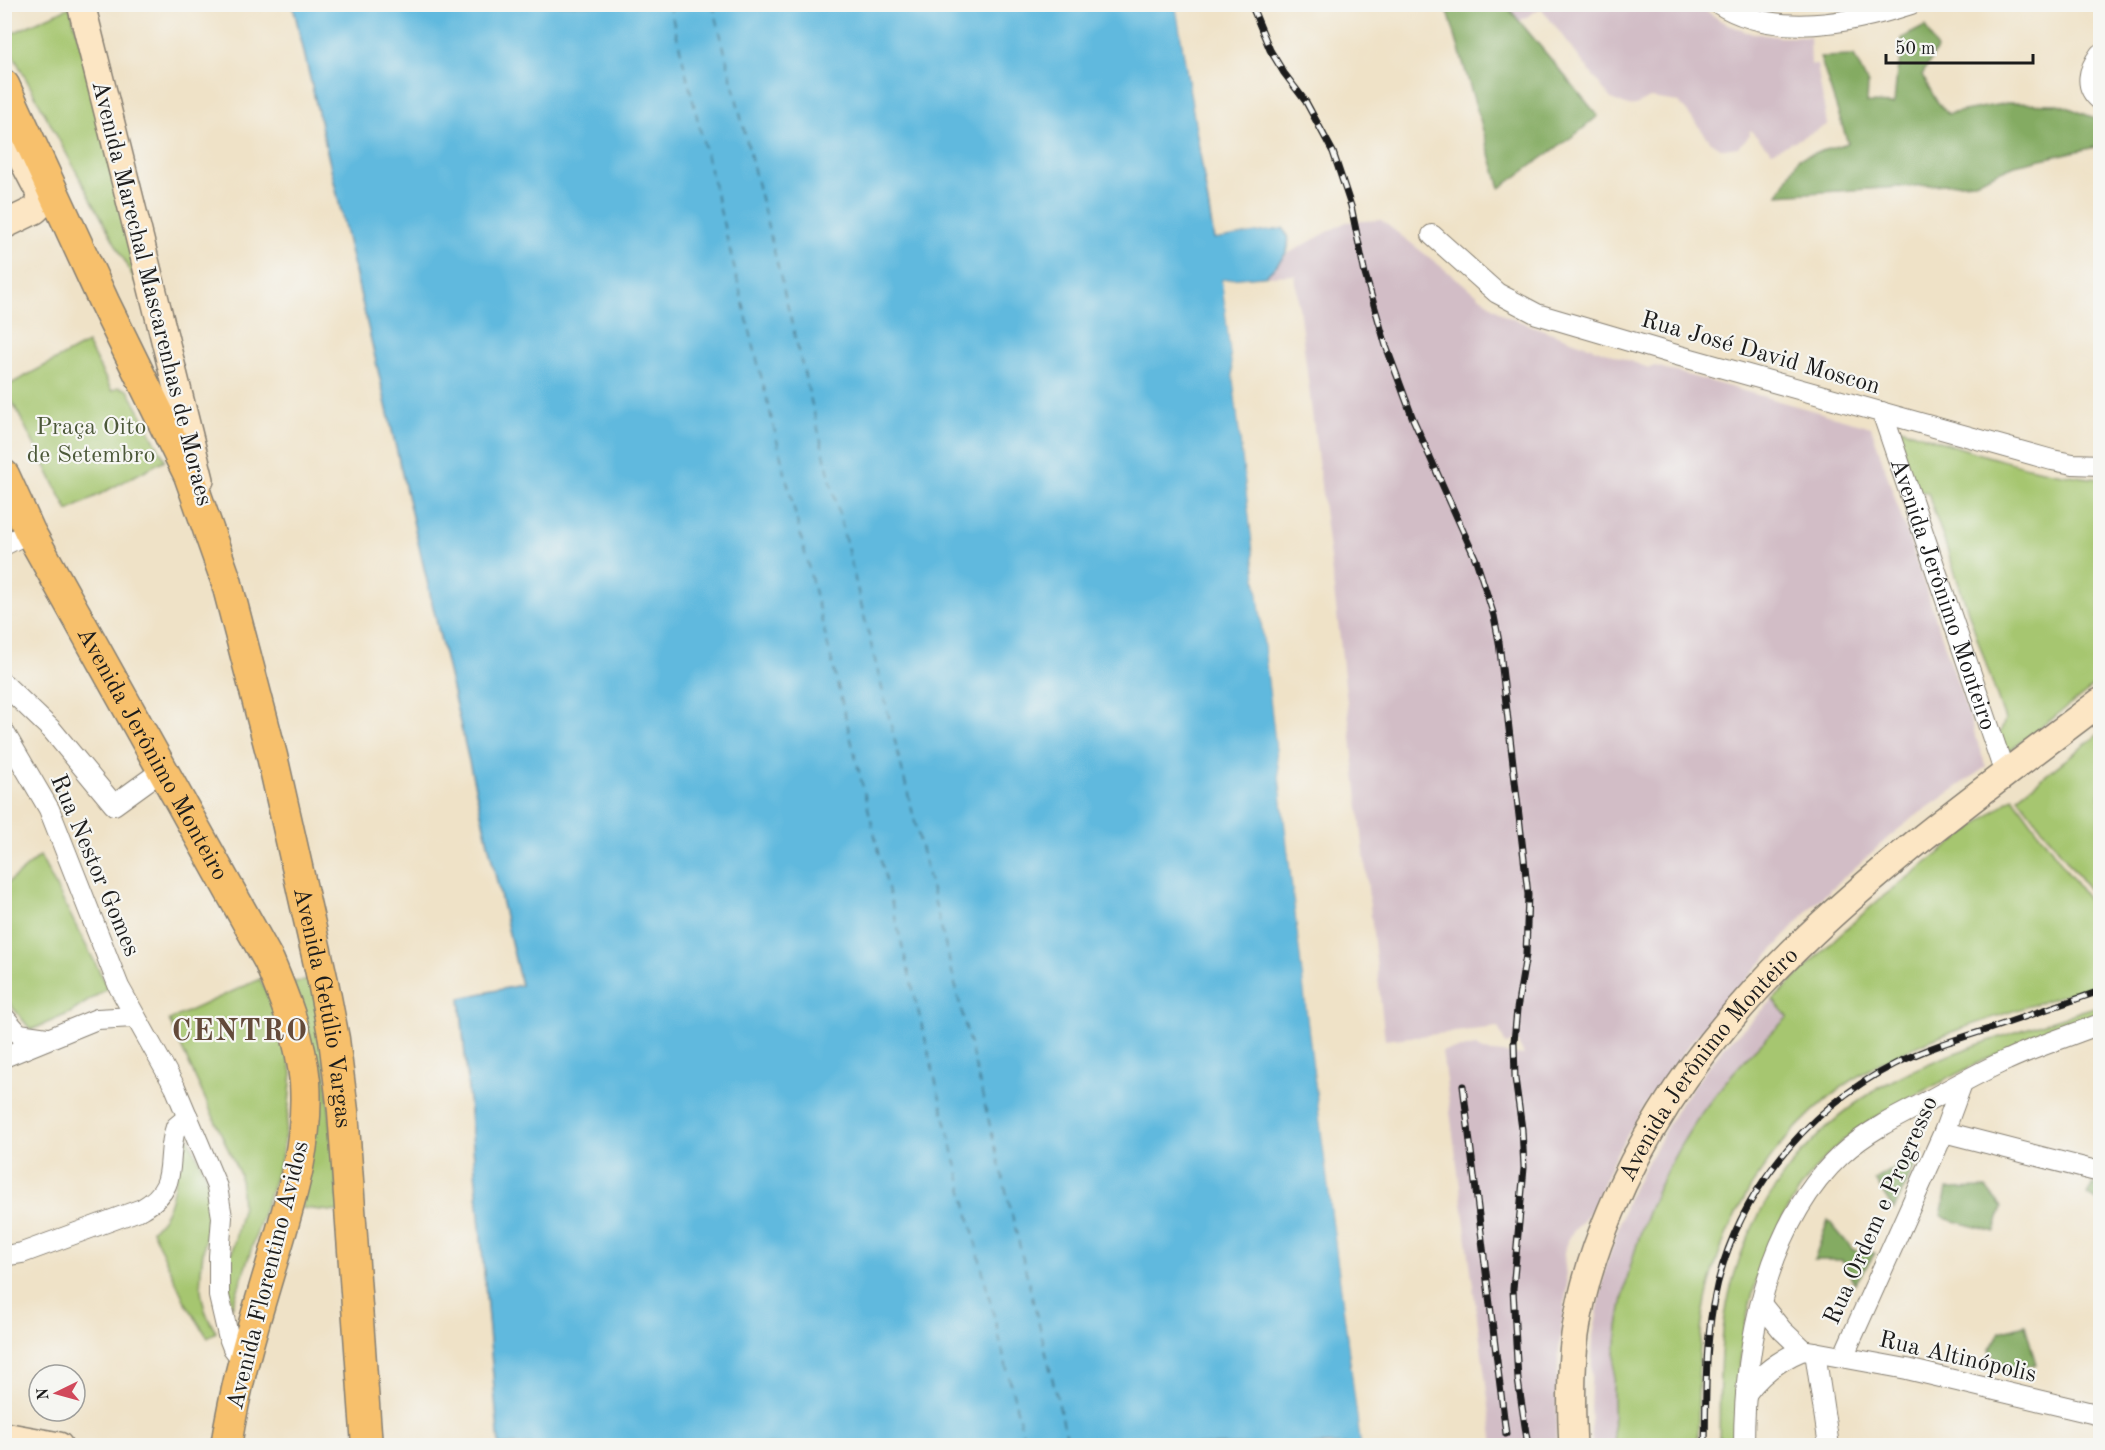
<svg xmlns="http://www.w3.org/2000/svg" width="2105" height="1450" viewBox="0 0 2105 1450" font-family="'Old Standard TT',serif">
  <rect width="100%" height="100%" fill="#f6f6f2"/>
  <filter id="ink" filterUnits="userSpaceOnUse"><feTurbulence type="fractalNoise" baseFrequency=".0167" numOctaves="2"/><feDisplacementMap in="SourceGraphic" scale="12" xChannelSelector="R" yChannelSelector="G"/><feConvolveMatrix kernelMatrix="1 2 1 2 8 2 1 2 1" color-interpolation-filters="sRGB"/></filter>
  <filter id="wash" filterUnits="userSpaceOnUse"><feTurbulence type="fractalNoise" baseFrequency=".008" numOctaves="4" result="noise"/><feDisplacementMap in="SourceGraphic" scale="24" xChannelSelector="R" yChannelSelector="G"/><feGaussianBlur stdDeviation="1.35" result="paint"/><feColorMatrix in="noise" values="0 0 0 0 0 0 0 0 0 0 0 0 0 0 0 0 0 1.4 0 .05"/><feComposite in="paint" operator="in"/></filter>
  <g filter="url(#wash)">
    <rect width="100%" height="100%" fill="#efe2c7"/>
    <path fill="#d2bdc6" d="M1507 5H1698L1721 21 1746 32 1781 37H1810L1811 65H1817L1827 125 1772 152 1750 130 1748 137 1738 147 1724 149 1718 147 1712 143 1679 102 1650 98 1636 105 1628 106 1611 99 1541 8 1520 21Z
      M1381 220 1505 316 1649 368 1655 366 1871 427 1986 767 1914 817 1890 836 1810 908 1692 1041 1646 1103 1614 1158 1591 1211 1569 1237 1564 1255 1567 1286 1558 1357 1556 1445H1494L1442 1051 1476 1046 1483 1051 1524 1055 1517 1041 1506 1045 1498 1027 1385 1040 1339 631 1295 275 1266 276 1287 254 1346 222Z
      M1773 1000 1788 1017 1740 1064 1718 1090 1698 1118 1664 1176 1650 1207 1629 1272 1613 1406 1615 1445 1592 1446 1590 1407 1593 1336 1606 1266 1628 1198 1679 1105 1723 1048Z"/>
    <path fill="#a6c66f" stroke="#617146" stroke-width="1.5" d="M70 7 144 276 136 282 5 40 4 37Z
      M87 343 112 391 119 387 128 390 165 460 68 511 5 387Z
      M1897 427C1963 449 2031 473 2100 479V682L2008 752 1997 741 2005 720 1928 493 1913 489Z
      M2100 733V904L2018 797Z
      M2013 797 2100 916V983C2032 1006 1960 1025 1894 1056 1797 1103 1728 1196 1706 1300 1696 1347 1699 1398 1698 1445H1615C1604 1319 1639 1189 1719 1090 1740 1063 1764 1040 1788 1017L1773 1000 1838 936 1881 898Z
      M40 856 108 988 70 1013 31 1030 5 998 4 886Z
      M260 979 273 1006 292 1072 288 1115 281 1159 232 1308 228 1283 230 1260 242 1209 240 1175 169 1020Z
      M316 980 340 1212 302 1208 293 982Z
      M2100 1005V1015C2067 1028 2032 1039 1999 1053 1974 1064 1950 1078 1926 1090 1895 1106 1864 1121 1838 1145 1779 1200 1747 1285 1740 1364 1737 1391 1738 1418 1737 1445L1719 1446C1720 1399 1718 1351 1727 1305 1746 1206 1813 1119 1903 1075 1965 1045 2035 1027 2100 1005Z
      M187 1135C193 1150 209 1177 211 1191 212 1204 209 1216 207 1229 200 1266 194 1300 216 1332L208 1338 185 1302 152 1230C182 1206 170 1162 187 1135Z"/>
    <path fill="#84ab62" stroke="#50643f" stroke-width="1.5" d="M1446 5H1506L1598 116 1580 131 1500 188Z
      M1925 26 1937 49 1922 75 1936 100 1948 114 2007 103 2059 104 2100 120V146L2015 165 1975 182 1778 195 1799 158 1848 143 1820 57 1854 56 1868 84 1867 103 1894 104 1897 71 1900 62 1902 38Z
      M1922 1151 1894 1210 1875 1180Z
      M2093 1184 2100 1186V1203L2087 1195Z
      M1986 1188 2002 1207 1995 1232 1947 1219 1941 1215 1947 1189Z
      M1828 1220 1853 1250 1875 1253 1855 1284 1842 1260H1814Z
      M2025 1325 2036 1364 2006 1371 1989 1351 2000 1332Z"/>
    <path fill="#61b9de" stroke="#3e6a7d" stroke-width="1.5" d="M293 5H1176L1214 239 1283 228C1297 250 1281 260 1266 276L1222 280 1311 1048 1361 1445H499L460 998 521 985Z"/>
    <path fill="#efe2c7" d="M1179 4 1217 235 1282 225 1283 228 1215 239 1176 5Z
      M1270 276 1266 279 1225 283 1314 1048 1364 1446 1361 1445 1311 1048 1222 280Z"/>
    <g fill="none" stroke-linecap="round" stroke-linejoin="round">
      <path stroke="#385b6a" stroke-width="1.5" stroke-dasharray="8 6" stroke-linecap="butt" d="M669 4 1026 1446
        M713 4 1069 1446"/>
    </g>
  </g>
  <g filter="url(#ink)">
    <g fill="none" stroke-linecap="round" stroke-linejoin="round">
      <defs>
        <g id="street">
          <path d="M1719 4C1775 39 1852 23 1911 4"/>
          <path d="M2100 54C2089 69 2083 86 2100 100"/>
          <path d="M1432 235 1497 293 1537 314 1673 354 2052 460 2073 464 2100 465"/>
          <path id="s1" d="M1882 412 2005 774"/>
          <path d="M4 545 30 532"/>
          <path d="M4 684 52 730 114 805 161 771"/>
          <path d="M4 732 49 809 119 987 175 1087 217 1187 222 1217 219 1256V1296L228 1335 233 1348 243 1361"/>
          <path d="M4 1017 19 1034 47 1038"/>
          <path d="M4 1057 97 1019 134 1017"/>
          <path d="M1944 1132 2100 1172"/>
          <path d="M4 1256 22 1253 142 1209C182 1186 164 1161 176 1127L188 1117"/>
          <path d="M1761 1304 1782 1330 1803 1350 1907 1369 2100 1415"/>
          <path d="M1815 1352 1829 1446"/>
          <path d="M1843 1357 1944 1132 1962 1083"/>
          <path d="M1746 1394C1761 1373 1779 1360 1803 1350"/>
          <path d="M1744 1446C1744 1347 1766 1225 1841 1155 1866 1132 1896 1117 1926 1102 1952 1088 1979 1072 2007 1060 2037 1046 2069 1036 2100 1024"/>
        </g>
        <g id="secondary">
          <path d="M81 4 200 480"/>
          <path d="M4 124 41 195 39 206 35 210 4 225"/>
          <path d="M4 1436 59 1446"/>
          <path id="s2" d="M1573 1446C1571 1409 1570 1372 1575 1335 1581 1292 1594 1251 1611 1211 1703 986 1914 844 2100 702"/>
        </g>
        <g id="primary">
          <path id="s3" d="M4 85 104 302 189 475 226 580 272 756 323 982 334 1039 343 1111 367 1446"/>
          <path id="s4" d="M4 475 30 532 269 961C285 999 301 1040 305 1082 309 1142 291 1199 274 1256 255 1319 236 1380 226 1446"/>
        </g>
      </defs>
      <use href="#street" stroke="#867f72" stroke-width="22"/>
      <use href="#secondary" stroke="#867f72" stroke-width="30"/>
      <use href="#primary" stroke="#867f72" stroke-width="33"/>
      <use href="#street" stroke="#fff" stroke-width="20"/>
      <use href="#secondary" stroke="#fce6c4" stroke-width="27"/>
      <use href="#primary" stroke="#f7c06c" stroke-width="30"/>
      <defs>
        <path id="rail" d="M1251 4 1270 50 1284 73 1306 102 1333 152 1351 206 1365 274 1386 346 1413 419 1476 560 1494 616 1499 642 1528 894 1526 955 1517 1009 1514 1042 1515 1078 1522 1129 1524 1168 1513 1289 1518 1380 1528 1446
          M1463 1086 1506 1434
          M1705 1446C1706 1399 1705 1351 1713 1305 1731 1202 1802 1111 1895 1064 1925 1049 1957 1039 1989 1029 2026 1016 2063 1004 2100 991"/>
      </defs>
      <use href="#rail" stroke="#1c1c1c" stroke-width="7"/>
      <use href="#rail" stroke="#f6f6f2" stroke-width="4.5" stroke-dasharray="14" stroke-linecap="butt"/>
    </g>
  </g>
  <g text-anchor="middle" stroke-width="4.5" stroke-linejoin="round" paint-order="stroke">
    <g font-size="24" fill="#1c1c1c" stroke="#f6f6f2">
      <text transform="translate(153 293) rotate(76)" y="8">Avenida Marechal Mascarenhas de Moraes</text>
      <text transform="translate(1761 352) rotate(16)" y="8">Rua José David Moscon</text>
      <text dy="8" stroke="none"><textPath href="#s1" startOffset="192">Avenida Jerônimo Monteiro</textPath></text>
      <text dy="8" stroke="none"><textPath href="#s4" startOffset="316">Avenida Jerônimo Monteiro</textPath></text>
      <text transform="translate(96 865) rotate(67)" y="8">Rua Nestor Gomes</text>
      <text dy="8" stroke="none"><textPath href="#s3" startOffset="982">Avenida Getúlio Vargas</textPath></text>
      <text dy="8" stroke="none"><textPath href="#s2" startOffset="418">Avenida Jerônimo Monteiro</textPath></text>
      <text transform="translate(1880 1210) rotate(-66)" y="8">Rua Ordem e Progresso</text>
      <text transform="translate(267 1275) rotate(-76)" y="8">Avenida Florentino Avidos</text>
      <text transform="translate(1958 1356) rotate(13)" y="8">Rua Altinópolis</text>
    </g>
    <g font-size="24" fill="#4c5839" stroke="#f6f6f2">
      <text x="91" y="434">Praça Oito<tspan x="91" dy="28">de Setembro</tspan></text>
    </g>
    <g font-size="30" font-weight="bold" letter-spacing="1.5" fill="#634a3a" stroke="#f6f6f2">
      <text x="240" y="1040">CENTRO</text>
    </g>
  </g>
  <rect width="2105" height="1450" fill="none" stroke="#f6f6f2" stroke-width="24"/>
  <g transform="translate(57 1393) rotate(265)"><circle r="28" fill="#f6f6f2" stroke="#9f9f9c" stroke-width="1.5"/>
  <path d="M0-4.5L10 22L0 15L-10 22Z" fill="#d1495b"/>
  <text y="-9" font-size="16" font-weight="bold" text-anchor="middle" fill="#1c1c1c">N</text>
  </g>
  <path d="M1886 54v9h147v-9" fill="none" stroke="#1c1c1c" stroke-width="3"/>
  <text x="1895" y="54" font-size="18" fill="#1c1c1c" stroke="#f6f6f2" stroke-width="4.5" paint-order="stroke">50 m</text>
</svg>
